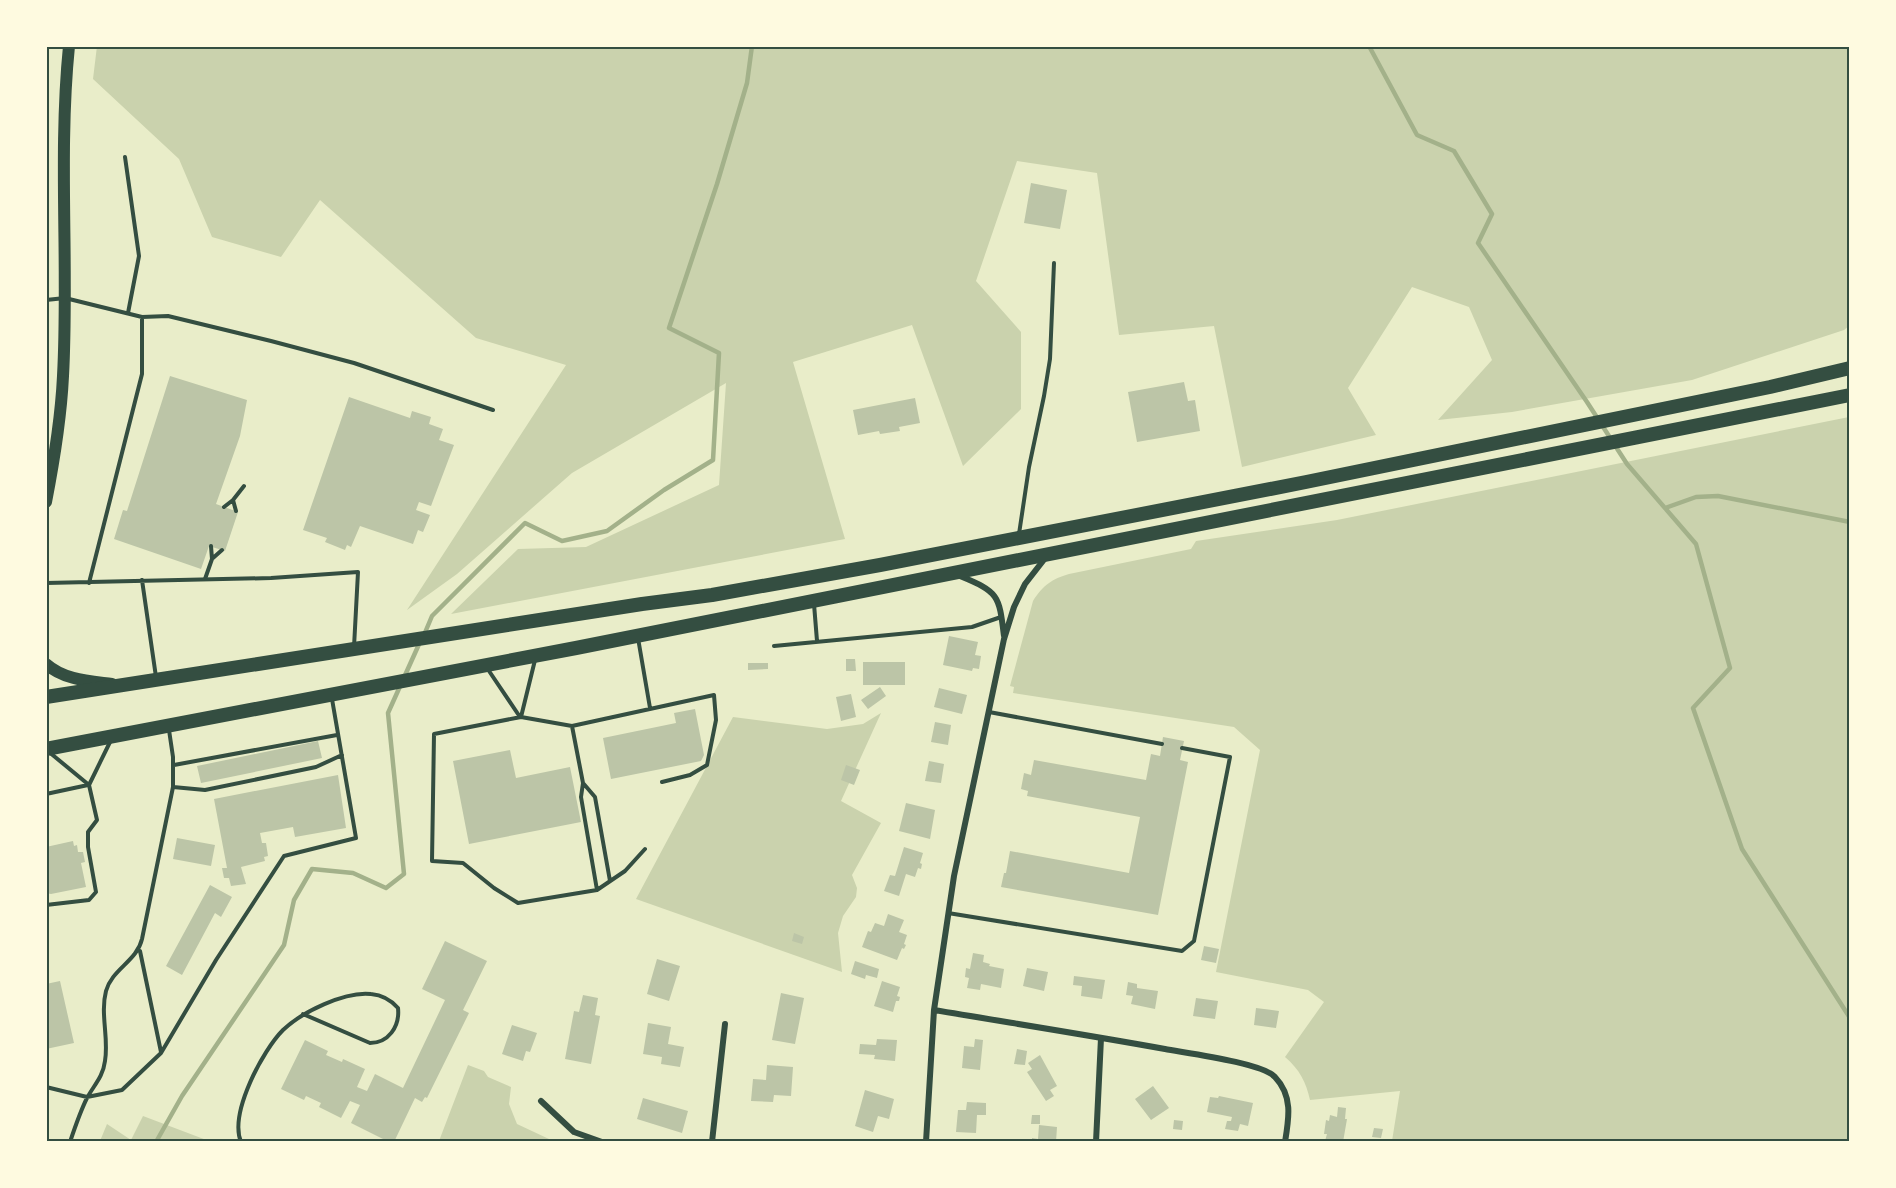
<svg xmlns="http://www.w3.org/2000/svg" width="1896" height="1188" viewBox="0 0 1896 1188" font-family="'Asap Condensed',sans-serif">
  <rect width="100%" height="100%" fill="#e9edc9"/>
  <path fill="#cad2ad" d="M97 46 1849 47V326L1844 330 1692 380 1512 412 1438 420 1492 360 1469 307 1412 287 1348 388 1376 435 1242 467 1214 326 1119 335 1097 173 1017 161 976 281 1021 332V409L963 466 912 325 793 362 845 539 451 614 518 549 586 547 719 485 726 383 572 473 457 574 407 610 566 365 476 338 320 200 281 257 212 237 179 159 93 79Z
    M1849 417V1141H1392L1400 1091 1310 1100C1306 1082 1300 1070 1285 1057L1324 1002 1308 990 1216 972 1260 750 1234 727 1013 693 1014 687 1010 686 1033 601C1043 585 1052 579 1069 574L1191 549 1196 541 1337 520Z
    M881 713 841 801 881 823 852 875 857 888 856 897 843 916 838 933 842 972 636 899 733 717 827 729 863 724Z
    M468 1065 484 1071 488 1077 511 1087 509 1104 517 1124 549 1139 548 1141H439Z
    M143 1116 209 1141H100L107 1124 131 1140Z"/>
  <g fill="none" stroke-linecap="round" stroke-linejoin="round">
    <path stroke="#a3b18a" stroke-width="4.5" d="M1369 46 1417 135 1454 151 1492 214 1478 243 1587 402 1627 464 1696 544 1730 668 1693 708 1742 849 1850 1018
      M1665 508 1696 497 1718 496 1850 522
      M424 635 432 616 525 523 562 541 607 531 664 490 713 460 719 353 669 328 717 184 747 83 752 46
      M156 1142 182 1096 284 945 294 900 312 869 353 873 386 888 404 874 388 713 420 642"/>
  </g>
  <path fill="#bcc5a7" d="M1031 183 1067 190 1060 229 1024 223Z
    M170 376 247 400 240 436 216 504 238 512 225 551 209 546 201 569 114 539 123 510 127 511Z
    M1184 382 1188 401 1195 400 1200 431 1137 442 1128 392Z
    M349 397 410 418 412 411 431 417 429 424 443 429 439 440 454 445 431 506 419 502 416 510 430 515 423 532 418 530 413 544 360 526 351 547 347 545 345 550 325 542 327 538 303 530Z
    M915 398 920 423 899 427 900 431 880 434 879 431 858 435 853 410Z
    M949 636 978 642 975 655 981 656 979 669 973 668 972 671 943 665Z
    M846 659H855L856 671H846Z
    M863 662H905V685H863Z
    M748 663H768V669L748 670Z
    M880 687 886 696 868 709 861 700Z
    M939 688 967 695 962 714 934 707Z
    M851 694 856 717 841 721 836 697Z
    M695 709 704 755 701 761 611 779 603 738 676 723 674 713Z
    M935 722 951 725 948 745 931 742Z
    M1163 737 1184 741 1180 760 1188 762 1158 915 1001 887 1004 873H1006L1010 851 1129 873 1140 817 1027 796 1028 791 1021 789 1024 773 1031 775 1034 760 1146 780 1151 754 1160 756Z
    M318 741 322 758 201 783 197 766Z
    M510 750 516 778 570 767 581 822 469 844 453 761Z
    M929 761 944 764 941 783 925 781Z
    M846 765 860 770 854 785 841 780Z
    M338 775 346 828 295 837 293 827 260 833 262 843H266L268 856 264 857 265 861 241 867 246 884 231 886 229 878H224L222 868H227L214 799Z
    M906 803 935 810 930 839 899 831Z
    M177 838 215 845 211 866 173 859Z
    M73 841 74 846 77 845 78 852H83L85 862 81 863 86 887 51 894 46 893V847Z
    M904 847 923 853 920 863 922 864 921 869 918 868 915 877 906 874 899 896 884 891 890 875 895 876Z
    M210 885 232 897 221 917 215 913 182 975 166 966Z
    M888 914 904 920 899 932 907 935 904 944 906 945 904 949 902 948 897 960 862 947 868 931 871 932 875 923 884 926Z
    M794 933 804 937 802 944 792 941Z
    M445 941 487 961 463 1010 469 1013 427 1098 425 1097 422 1102 415 1098 394 1142H389L351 1123 360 1105 350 1101 341 1118 319 1107 321 1103 306 1096 304 1100 281 1089 305 1040 328 1051 326 1055 342 1062 343 1059 365 1069 357 1087 367 1091 375 1074 403 1088 445 1000 422 989Z
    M1204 946 1219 949 1216 963 1201 960Z
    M973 953 984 955 983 962 990 964 989 966 1004 969 1001 988 981 984 980 990 967 988 969 978 965 977 966 968 970 969Z
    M657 959 680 966 669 1001 647 994Z
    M855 961 879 969 877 978 866 975 865 979 851 974Z
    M1027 968 1048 972 1044 991 1023 986Z
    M1074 976 1105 980 1102 999 1081 996 1082 986 1073 985Z
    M60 981 74 1043 46 1049V984Z
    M882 981 900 987 897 996 900 997 899 1001H896L893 1012 874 1006Z
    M1128 982 1137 984V988L1158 991 1155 1009 1131 1004 1133 996 1126 995Z
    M781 993 804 998 795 1044 772 1040Z
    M583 995 598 998 595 1015 600 1016 591 1064 565 1059 574 1011 579 1012Z
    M1196 998 1218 1001 1215 1019 1193 1016Z
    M1256 1008 1279 1011 1276 1028 1254 1025Z
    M648 1023 671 1027 668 1044 684 1047 680 1067 661 1064 662 1057 643 1054Z
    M512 1025 537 1033 530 1052 526 1051 523 1061 502 1054Z
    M877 1039 897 1040 895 1061 874 1059 875 1055 859 1054 860 1044 876 1045Z
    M975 1039 983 1040 980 1070 962 1068 964 1046 974 1047Z
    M1017 1049 1027 1051 1025 1065 1014 1064Z
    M1040 1055 1057 1086 1050 1090 1054 1096 1046 1101 1027 1072 1032 1069 1028 1063Z
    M767 1065 793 1067 791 1096 774 1095 773 1102 751 1101 753 1079 766 1080Z
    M1153 1086 1169 1108 1151 1120 1135 1099Z
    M865 1090 894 1099 889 1119 878 1116 873 1132 855 1126Z
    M1219 1096 1253 1103 1248 1126 1240 1124 1238 1131 1225 1129 1227 1121H1231L1232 1117 1207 1112 1210 1097 1218 1098Z
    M643 1098 688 1111 682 1133 637 1119Z
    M967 1102 986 1103V1115H977L976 1133 956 1132 958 1110H966Z
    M1338 1107 1346 1108 1345 1119H1347L1343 1142 1325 1141 1327 1134H1324L1326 1120 1329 1121 1330 1115 1337 1117Z
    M1032 1115H1040V1124H1031Z
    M1174 1120 1183 1121 1182 1130 1173 1129Z
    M1039 1125 1057 1127 1056 1142H1032V1138L1038 1139Z
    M1374 1128 1383 1129 1381 1138 1372 1137Z"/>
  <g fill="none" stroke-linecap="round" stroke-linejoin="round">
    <path stroke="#344e41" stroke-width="4" d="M125 157 139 256 128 313
      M46 300 65 298 142 317V374L89 583
      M142 317 168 316 271 341 354 363 493 410
      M233 500 236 511
      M224 507 233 500 244 486
      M1019 534 1029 467 1044 396 1050 359 1054 263
      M213 558 222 550
      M205 579 212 559 211 546
      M142 580 156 677
      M46 583 271 578 358 572 354 647
      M814 604 817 641
      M638 638 650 708
      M774 646 972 627 1001 617
      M487 668 520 717
      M989 712 1162 744
      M521 717 535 660
      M572 726 714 695 716 720 707 765 690 775 662 782
      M174 765 337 735
      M583 783 581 797 597 890 625 871 645 849
      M89 785 111 740
      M173 787 205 790 316 767 342 755
      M46 794 88 785
      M597 890 518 903 494 888 463 863 432 861 434 734 521 717 572 726 583 783 595 797 610 881
      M46 905 89 900 96 892 88 847V832L97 820 89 785 49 752
      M948 913 1182 951 1194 941 1230 757 1182 748
      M140 951 161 1052
      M46 1087 87 1097 122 1090 161 1053 216 960 284 856 356 838 332 699
      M70 1142C75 1127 80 1112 87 1098 94 1085 103 1077 105 1061 109 1038 100 1014 106 991 112 969 137 961 142 939L173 787V757L169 730
      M241 1142C229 1113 263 1050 283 1030 302 1012 345 991 371 994 382 995 391 1000 398 1008 400 1027 388 1043 370 1043L303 1014"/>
    <path stroke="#344e41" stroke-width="6" d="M960 576C999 592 999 595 1004 636
      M934 1010C1011 1023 1088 1035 1165 1049 1186 1053 1263 1063 1275 1077 1293 1096 1289 1118 1285 1142
      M541 1101 574 1132 602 1142
      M712 1142 725 1024
      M926 1142 934 1010 954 876 1004 639 1014 607 1025 584 1046 557
      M1096 1142 1101 1038"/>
    <path stroke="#344e41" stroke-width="12" d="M46 502C54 461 61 418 63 376 69 266 58 156 69 46
      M46 664C64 680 89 681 112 684"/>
    <path stroke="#344e41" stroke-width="14" d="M46 697 642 604 712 595 880 565 1306 482 1770 387 1850 368
      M46 749 576 648 1850 395"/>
  </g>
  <rect width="1896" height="1188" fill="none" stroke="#fefae0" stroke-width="96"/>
  <rect x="48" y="48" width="1800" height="1092" fill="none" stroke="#344e41" stroke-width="2"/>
</svg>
